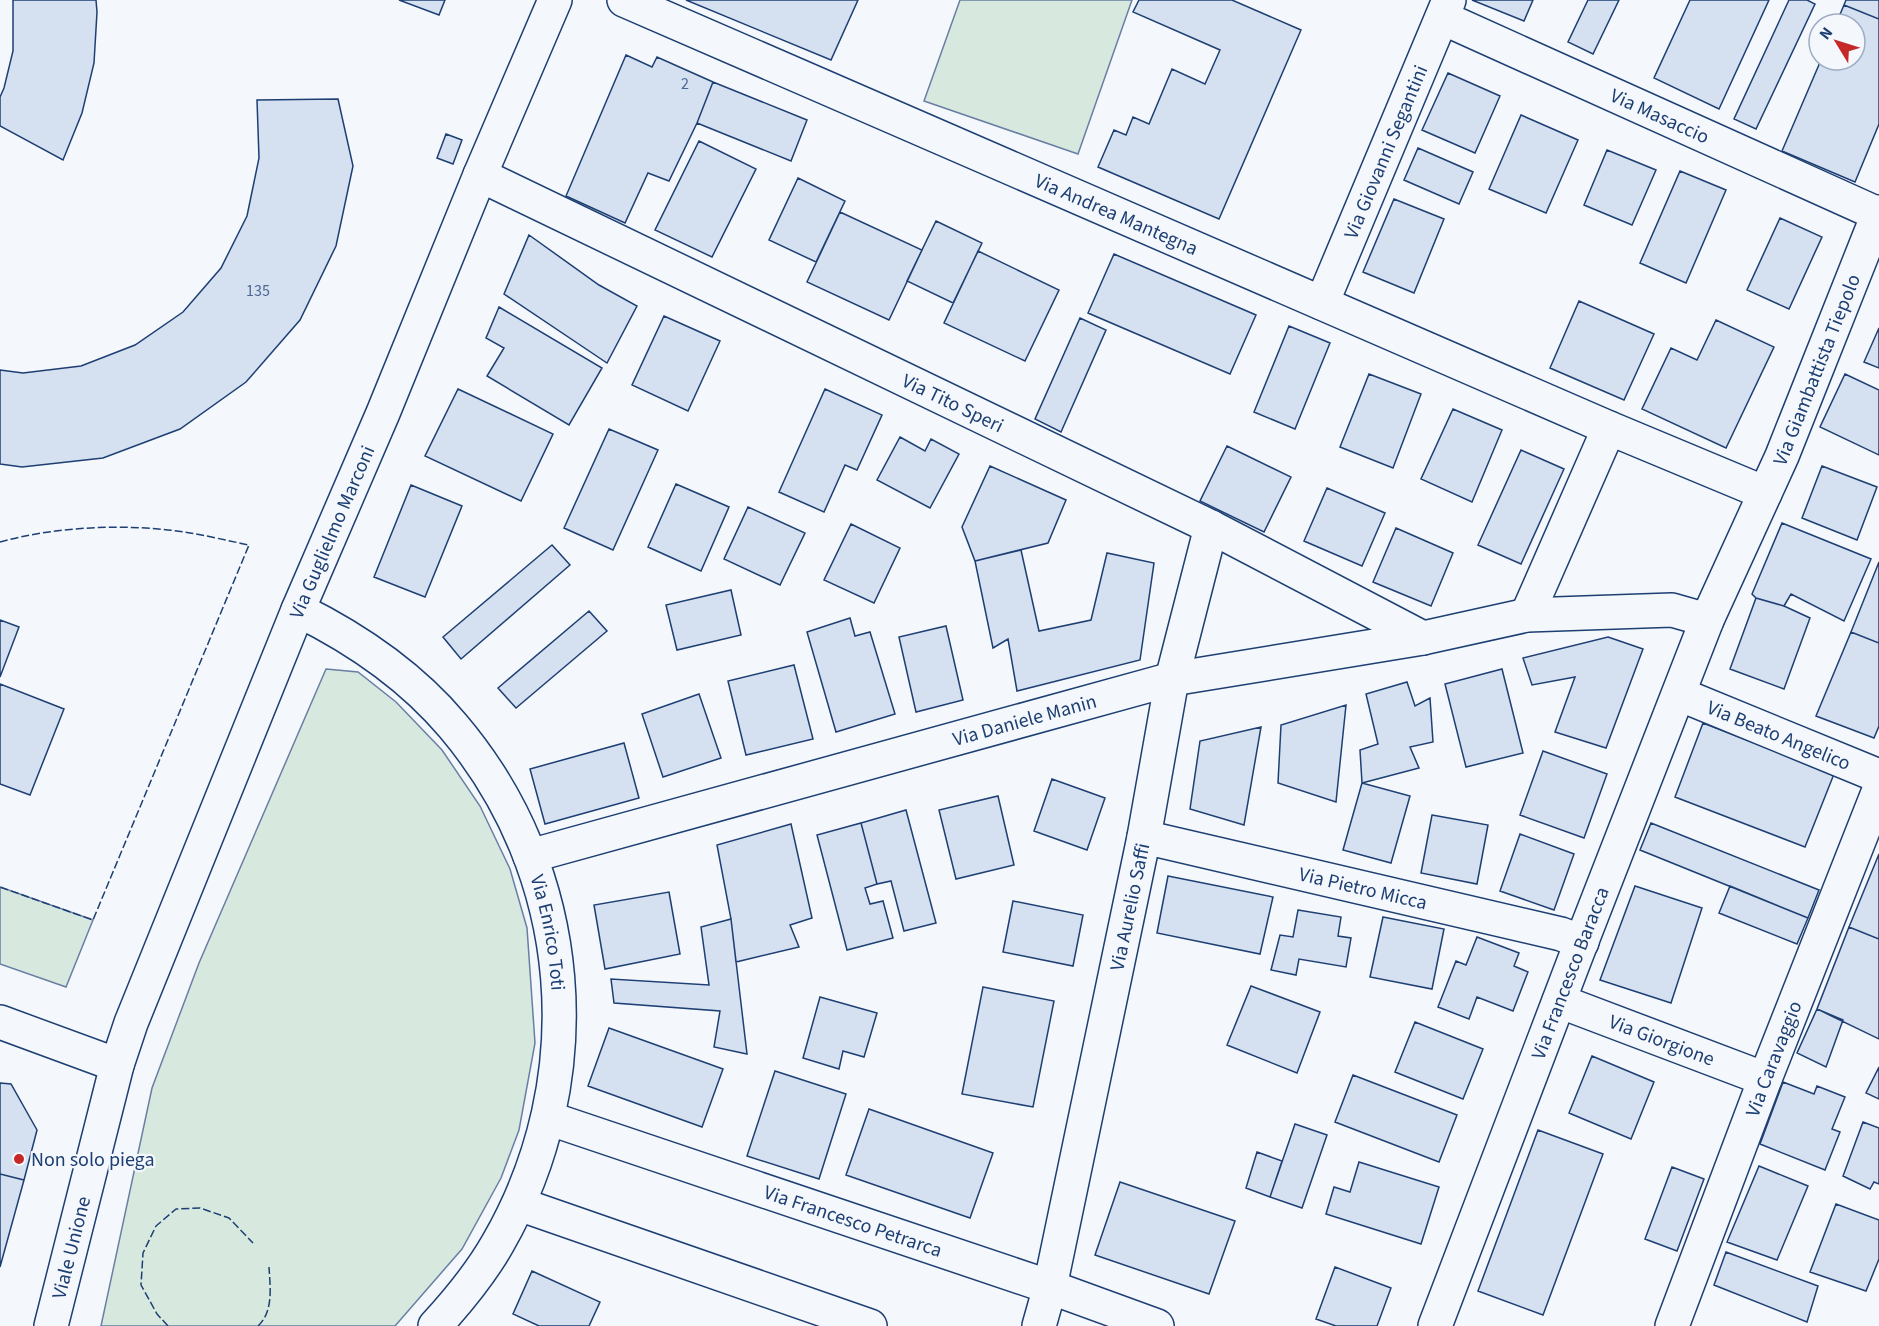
<svg xmlns="http://www.w3.org/2000/svg" width="1879" height="1326" viewBox="0 0 1879 1326" font-family="'Source Sans 3',sans-serif">
  <rect width="100%" height="100%" fill="#f4f7fb"/>
  <path fill="#d7e8df" stroke="#687fa3" stroke-width="1.5" d="M960 0H1132L1078 154 924 101Z
    M326 669 358 672 396 702 442 750 480 806 510 869 527 928 535 1043 519 1130 501 1178 462 1249 395 1326H101L152 1088 199 963Z
    M0 887 93 920 66 987 0 964Z"/>
  <path fill="#d5e0f0" stroke="#1d3f73" stroke-width="1.5" d="M13 0H96L97 12 94 63 82 113 63 160 0 126V97L4 88 13 51Z
    M399 0H445L439 15Z
    M686 0H858L831 60Z
    M1139 0H1232L1301 30 1219 219 1098 167 1114 130 1126 135 1133 117 1149 124 1172 69 1205 84 1220 50 1133 12Z
    M1472 0H1533L1524 21Z
    M1588 0H1619L1593 54 1568 42Z
    M1690 0H1769L1719 109 1654 78Z
    M1789 0H1807L1815 4 1756 129 1734 119Z
    M1846 0H1879V19L1844 5Z
    M1844 5 1879 19V124L1855 182 1782 151 1821 60H1855V24H1836Z
    M626 55 652 67 657 57 713 82 697 123 669 181 648 173 625 223 566 196Z
    M1448 73 1500 96 1475 153 1422 130Z
    M713 82 807 120 791 161 697 123Z
    M338 99 353 166 336 246 300 320 246 382 180 429 103 458 22 467 0 464V370L23 373 81 366 135 345 183 312 221 268 247 216 259 158 257 100Z
    M1521 115 1578 140 1546 213 1489 189Z
    M446 134 462 140 453 164 437 158Z
    M699 141 756 169 712 257 655 230Z
    M1418 148 1473 172 1459 204 1404 180Z
    M1607 150 1656 170 1632 225 1584 205Z
    M1680 171 1726 190 1686 283 1640 263Z
    M798 178 845 201 816 262 769 240Z
    M1394 199 1444 219 1414 293 1363 272Z
    M840 212 922 250 889 320 807 282Z
    M1780 218 1822 237 1789 309 1747 290Z
    M936 221 982 243 953 303 907 281Z
    M529 235 599 285 637 306 607 363 504 294Z
    M978 251 1059 290 1025 361 944 323Z
    M1114 254 1256 315 1230 374 1088 313Z
    M1579 301 1654 334 1624 400 1550 368Z
    M499 307 602 368 569 425 487 376 504 348 486 338Z
    M664 316 720 341 688 411 632 385Z
    M1080 318 1106 330 1061 432 1035 419Z
    M1716 320 1774 347 1726 448 1642 409 1671 348 1697 360Z
    M1289 326 1330 343 1295 429 1254 412Z
    M1879 328V368L1864 362Z
    M1369 374 1421 394 1393 468 1340 447Z
    M1845 374 1879 390V455L1820 427Z
    M458 389 553 434 521 501 425 456Z
    M825 389 882 415 857 470 845 465 824 512 779 492Z
    M1453 409 1502 430 1472 502 1421 479Z
    M609 429 658 450 613 550 564 528Z
    M900 437 925 451 931 439 959 454 930 508 877 480Z
    M1227 446 1291 477 1264 532 1200 501Z
    M1521 450 1564 469 1521 564 1478 545Z
    M990 466 1066 500 1048 543 975 561 962 527Z
    M1822 466 1877 487 1857 540 1802 518Z
    M676 484 729 507 701 571 648 547Z
    M411 485 462 506 425 597 374 577Z
    M1327 488 1385 513 1362 566 1304 541Z
    M748 507 805 533 780 585 724 559Z
    M1782 523 1871 559 1844 621 1791 594 1784 606 1756 598 1752 594Z
    M851 524 900 548 874 603 824 580Z
    M1396 528 1453 553 1431 606 1373 582Z
    M552 545 570 565 461 659 443 637Z
    M1021 550 1039 631 1091 620 1107 553 1154 563 1140 660 1017 691 1008 639 993 648 975 561Z
    M1879 562V643L1851 632Z
    M731 590 741 635 677 650 666 605Z
    M1756 598 1784 606 1810 618 1784 689 1730 669Z
    M589 611 607 631 516 708 498 688Z
    M850 618 855 636 870 632 895 714 836 732 807 632Z
    M0 620 19 627 0 677Z
    M946 626 963 700 916 712 899 637Z
    M1851 632 1879 643V726L1874 738 1816 716Z
    M1608 637 1643 649 1606 748 1555 732 1575 677 1532 685 1523 658Z
    M794 665 813 739 746 755 728 681Z
    M1502 669 1523 753 1466 767 1445 684Z
    M1407 682 1415 706 1430 698 1433 742 1410 747 1419 768 1362 783 1360 750 1378 744 1366 694Z
    M0 684 64 709 30 795 0 784Z
    M699 694 721 758 663 777 642 714Z
    M1346 705 1336 802 1278 783 1281 725Z
    M1703 723 1834 774 1805 847 1675 797Z
    M1261 727 1244 825 1190 809 1200 741Z
    M624 743 639 798 545 824 530 769Z
    M1543 751 1607 774 1584 838 1520 815Z
    M1052 779 1105 798 1087 850 1034 831Z
    M1362 783 1410 796 1391 863 1343 850Z
    M998 796 1014 865 956 879 939 810Z
    M906 810 936 923 904 931 891 881 877 884 861 823Z
    M1432 815 1488 825 1477 884 1421 873Z
    M861 823 877 884 865 888 870 904 883 901 893 938 847 950 817 835Z
    M1651 823 1819 890 1808 918 1640 850Z
    M791 824 812 918 790 925 799 947 736 962 731 919 717 845Z
    M1520 834 1574 854 1554 910 1500 891Z
    M1879 854V939L1849 927Z
    M1168 876 1273 897 1260 954 1157 933Z
    M1635 886 1702 908 1671 1003 1600 980Z
    M1730 886 1808 918 1797 944 1719 913Z
    M669 892 680 954 605 969 594 905Z
    M1013 901 1083 915 1073 966 1003 952Z
    M1298 910 1341 917 1338 936 1351 938 1346 967 1299 959 1296 975 1271 970 1280 935 1293 937Z
    M1383 917 1444 929 1432 989 1370 977Z
    M731 919 747 1054 714 1047 720 1011 614 1003 611 979 709 985 701 927Z
    M1849 927 1879 939V1039L1817 1009Z
    M1477 937 1519 953 1514 966 1528 972 1513 1011 1477 997 1469 1019 1438 1007 1456 961 1466 965Z
    M1251 986 1320 1012 1297 1073 1227 1045Z
    M983 987 1054 1001 1033 1107 962 1094Z
    M820 997 877 1013 864 1057 843 1051 839 1069 803 1058Z
    M1817 1009 1843 1020 1826 1067 1797 1053Z
    M1415 1022 1483 1049 1463 1099 1395 1072Z
    M609 1028 723 1069 702 1127 588 1086Z
    M1592 1056 1654 1082 1631 1139 1569 1113Z
    M1879 1067V1099L1866 1093Z
    M775 1071 846 1094 819 1179 747 1156Z
    M1353 1075 1457 1115 1439 1162 1335 1122Z
    M1783 1082 1814 1094 1817 1086 1845 1097 1832 1129 1840 1132 1825 1170 1760 1144Z
    M0 1083 11 1084 37 1130 24 1180 0 1174Z
    M869 1109 993 1153 970 1218 846 1175Z
    M1863 1122 1879 1128V1184L1874 1182 1870 1189 1843 1176Z
    M1295 1124 1327 1135 1302 1208 1270 1197Z
    M1538 1130 1603 1154 1543 1315 1478 1291Z
    M1257 1152 1282 1161 1270 1197 1246 1188Z
    M1359 1162 1439 1187 1421 1244 1326 1214 1334 1187 1350 1192Z
    M1759 1166 1808 1186 1777 1260 1727 1242Z
    M1672 1167 1704 1179 1677 1251 1645 1239Z
    M0 1174 24 1180 0 1267Z
    M1120 1182 1235 1221 1209 1294 1095 1255Z
    M1836 1204 1879 1220V1259L1866 1291 1810 1272Z
    M1726 1252 1818 1286 1807 1322 1714 1285Z
    M1335 1267 1391 1288 1377 1326H1336L1316 1319Z
    M532 1271 600 1302 589 1326H539L513 1314Z"/>
  <g fill="none" stroke-linecap="round" stroke-linejoin="round">
    <defs>
      <g id="street">
        <path id="s1" d="M624 0 1609 428 1765 493"/>
        <path id="s2" d="M1443 18 1878 214"/>
        <path id="s3" d="M480 175 1211 527 1423 638"/>
        <path id="s4" d="M1322 303 1449 0"/>
        <path id="s5" d="M298 610C357 639 411 676 453 726 577 872 593 1078 498 1243 481 1273 458 1301 435 1326"/>
        <path d="M1527 615 1609 428"/>
        <path id="s6" d="M1679 694 1879 776"/>
        <path id="s7" d="M1144 837 1561 934 1582 942"/>
        <path id="s8" d="M530 856 1172 679 1423 638 1527 615 1672 610 1707 620"/>
        <path id="s9" d="M1559 1001 1765 1079"/>
        <path d="M0 1022 117 1065"/>
        <path id="s10" d="M548 1118 1050 1287 1157 1326"/>
        <path d="M519 1204 870 1326"/>
        <path id="s11" d="M51 1326 117 1065 131 1023 298 610 383 413 480 175 555 0"/>
        <path id="s12" d="M1039 1326 1050 1287 1144 837 1172 679 1211 527"/>
        <path id="s13" d="M1435 1326 1576 956 1707 620 1782 456 1879 212"/>
        <path id="s14" d="M1672 1326 1765 1079 1879 790"/>
      </g>
    </defs>
    <use href="#street" stroke="#1d3f73" stroke-width="36"/>
    <use href="#street" stroke="#f4f7fb" stroke-width="33"/>
    <path stroke="#1d3f73" stroke-width="1.5" stroke-dasharray="8 3" stroke-linecap="butt" d="M0 542C57 526 131 523 190 533 209 536 229 541 249 545L93 920 0 887
      M168 1326 157 1314 141 1285 143 1253 156 1226 176 1209 200 1208 229 1218 253 1243
      M258 1326C274 1311 270 1286 269 1267"/>
  </g>
  <circle fill="#c62828" stroke="#f4f7fb" stroke-width="2" cx="19" cy="1159" r="6"/>
  <g text-anchor="middle" stroke-width="4.5" stroke-linejoin="round" paint-order="stroke">
    <g font-size="16" fill="#4b6792">
      <text x="685" y="89">2</text>
      <text x="258" y="296">135</text>
    </g>
    <g font-size="20" fill="#1d3f73" stroke="#f4f7fb">
      <text dy="7" stroke="none"><textPath href="#s2" startOffset="238">Via Masaccio</textPath></text>
      <text dy="7" stroke="none"><textPath href="#s4" startOffset="164">Via Giovanni Segantini</textPath></text>
      <text dy="7" stroke="none"><textPath href="#s1" startOffset="537">Via Andrea Mantegna</textPath></text>
      <text dy="7" stroke="none"><textPath href="#s13" startOffset="1030">Via Giambattista Tiepolo</textPath></text>
      <text dy="7" stroke="none"><textPath href="#s3" startOffset="525">Via Tito Speri</textPath></text>
      <text dy="7" stroke="none"><textPath href="#s11" startOffset="844">Via Guglielmo Marconi</textPath></text>
      <text dy="7" stroke="none"><textPath href="#s8" startOffset="513">Via Daniele Manin</textPath></text>
      <text dy="7" stroke="none"><textPath href="#s6" startOffset="108">Via Beato Angelico</textPath></text>
      <text dy="7" stroke="none"><textPath href="#s7" startOffset="225">Via Pietro Micca</textPath></text>
      <text dy="7" stroke="none"><textPath href="#s12" startOffset="429">Via Aurelio Saffi</textPath></text>
      <text dy="7" stroke="none"><textPath href="#s5" startOffset="426">Via Enrico Toti</textPath></text>
      <text dy="7" stroke="none"><textPath href="#s13" startOffset="378">Via Francesco Baracca</textPath></text>
      <text dy="7" stroke="none"><textPath href="#s9" startOffset="110">Via Giorgione</textPath></text>
      <text dy="7" stroke="none"><textPath href="#s14" startOffset="286">Via Caravaggio</textPath></text>
      <text dy="7" stroke="none"><textPath href="#s10" startOffset="322">Via Francesco Petrarca</textPath></text>
      <text dy="7" stroke="none"><textPath href="#s11" startOffset="81">Viale Unione</textPath></text>
    </g>
    <g font-size="20" fill="#1d3f73" stroke="#f4f7fb" text-anchor="start">
      <text x="31" y="1166">Non solo piega</text>
    </g>
  </g>
  <g transform="translate(1837 42) rotate(308)"><circle r="28" fill="#f4f7fb" stroke="#9eadc5" stroke-width="1.5"/>
  <path d="M0-4.5L10 22L0 15L-10 22Z" fill="#c62828"/>
  <text y="-9" font-size="16" font-weight="bold" text-anchor="middle" fill="#1d3f73">N</text>
  </g>
</svg>
